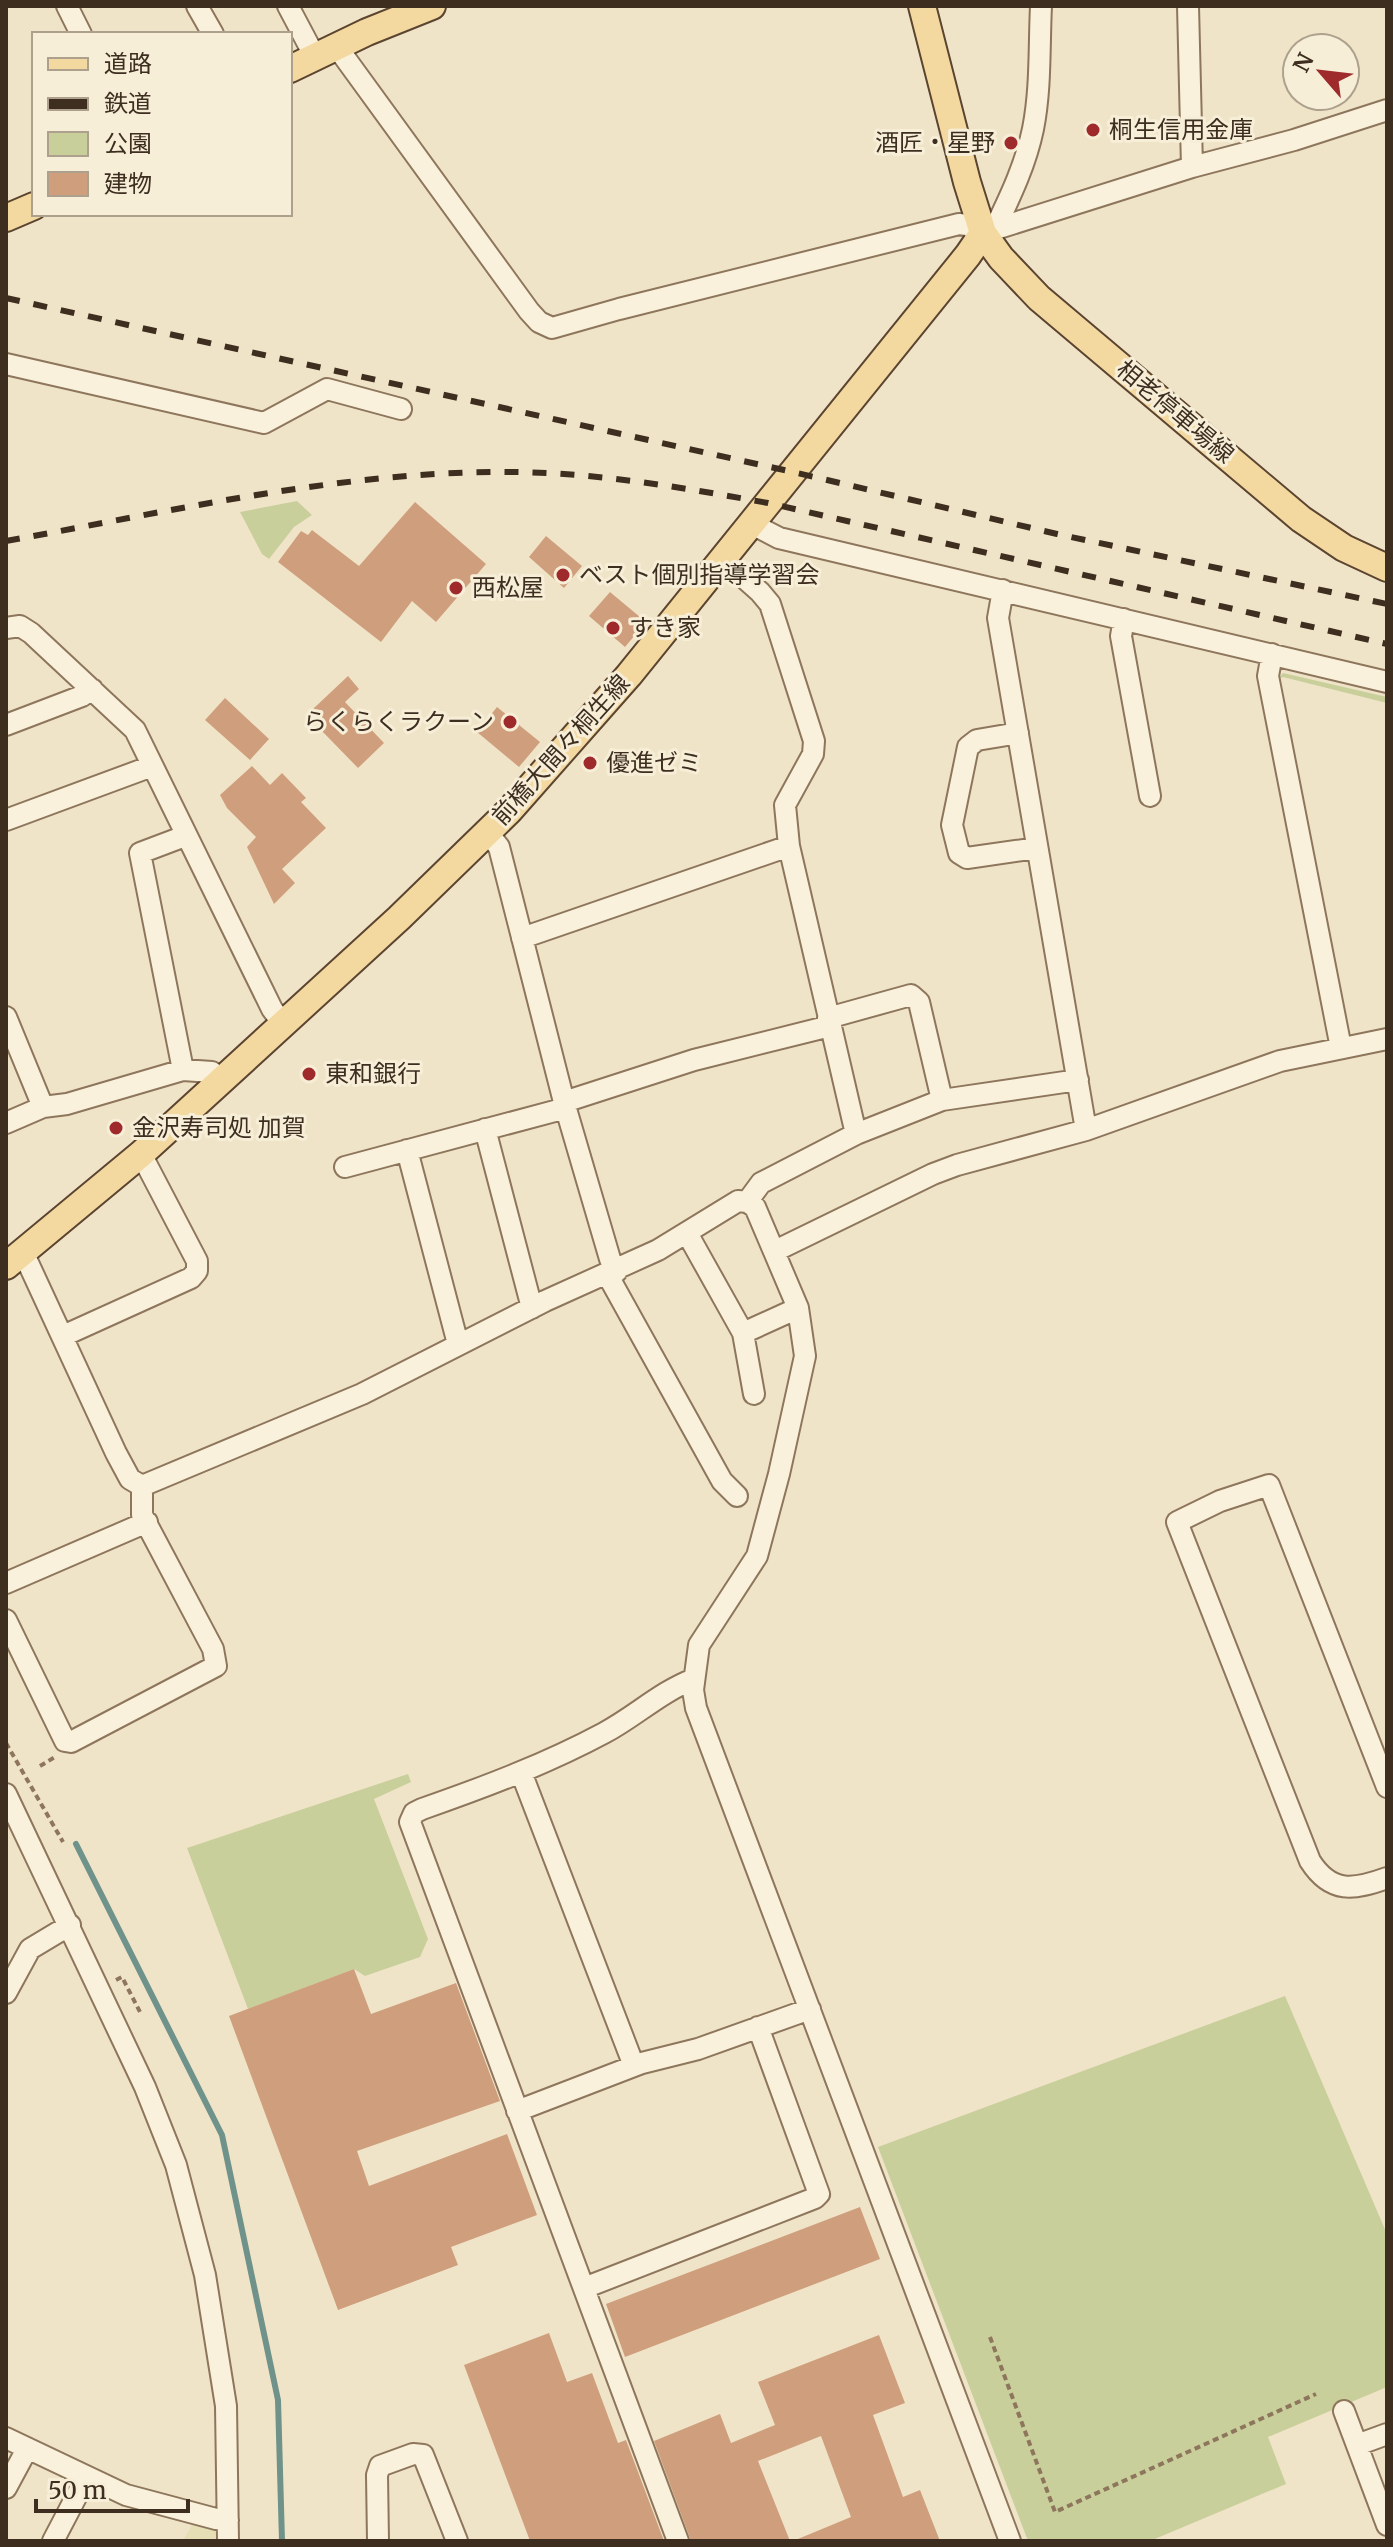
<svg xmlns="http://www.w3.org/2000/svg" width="1393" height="2547" viewBox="0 0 1393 2547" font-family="Merriweather,'Noto Sans JP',serif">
  <rect width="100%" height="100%" fill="#f0e4c8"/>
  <path fill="#e6deb5" d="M194 2521 215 2527V2541H183Z"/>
  <path fill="#c9cf9b" d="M297 501 312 515 294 527 269 559 262 554 240 512Z
    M1283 673 1387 697V703L1283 677 1278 679Z
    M408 1774 411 1782 374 1799 428 1939 420 1957 365 1976 354 1969 248 2009 187 1848Z
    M1285 1996 1387 2234V2387L1268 2437 1286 2484 1150 2541H1028L878 2147Z"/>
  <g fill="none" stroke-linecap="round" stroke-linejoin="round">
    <path stroke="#6f938a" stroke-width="6" d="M76 1844 222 2135 278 2400 282 2541"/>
  </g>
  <path fill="#cf9f7d" d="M415 502 486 564 436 622 412 601 381 642 278 562 301 531 308 535 312 530 359 566Z
    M546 536 582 566 564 588 529 557Z
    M610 592 646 622 625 647 589 616Z
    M348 676 359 689 345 702 384 743 358 768 320 729 326 723 313 709Z
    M225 698 269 739 250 760 205 720Z
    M497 707 540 742 519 767 477 732Z
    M252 766 270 785 282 773 306 798 301 802 326 828 282 869 295 883 274 904 247 847 256 837 227 808 220 795Z
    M354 1969 371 2014 456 1983 500 2101 357 2151 369 2186 507 2134 537 2215 451 2247 458 2265 338 2310 229 2016Z
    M860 2207 880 2259 625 2357 606 2304Z
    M549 2333 567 2382 592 2373 618 2443 626 2440 664 2541H530L464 2365Z
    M879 2335 905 2403 873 2415 903 2497 920 2490 940 2541H793L851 2517 821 2436 758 2461 790 2541H691L654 2441 720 2414 731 2443 775 2425 758 2382Z"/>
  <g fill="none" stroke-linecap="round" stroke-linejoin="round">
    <defs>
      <path id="minor" d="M67 6 81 34
        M197 6 213 34
        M288 6 315 57
        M1188 6 1192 167
        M337 47 529 311 539 322 552 328 619 309 959 224 967 225 983 233 1192 167 1294 140 1387 110
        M996 226C1011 195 1026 163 1033 129 1041 89 1039 46 1041 6
        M6 364 264 423 327 389 401 409
        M752 524 779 538 1387 682
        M723 559 760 592 770 604 814 741 813 754 785 805 789 846 856 1134
        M1003 590 998 618 1086 1130
        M1124 619 1121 636 1150 796
        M6 628 20 626 31 633 135 730 272 1009 284 1025
        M1272 654 1268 676 1341 1048
        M6 725 82 696 92 689
        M1018 733 977 740 968 747 952 825 959 853 967 858 1037 848
        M6 820 152 766
        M488 833 499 847 564 1102 610 1259 617 1271
        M522 938 789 846
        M6 1017 43 1107
        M828 1018 911 995 919 1002 942 1100
        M183 1070 140 853 185 836
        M564 1102 694 1060 830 1026
        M6 1123 43 1107 67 1104 183 1070 212 1072 222 1081
        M485 1129 532 1308
        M407 1150 458 1344
        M345 1167 566 1108
        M747 1202 761 1183 856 1134 942 1100 1078 1080
        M687 1233 743 1333 754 1394
        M775 1251 933 1174 957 1165 1086 1130 1280 1061 1387 1039
        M23 1252 116 1453 130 1479 142 1486 362 1394 545 1301 658 1250 738 1201 747 1202 755 1207 798 1308 805 1356 779 1474 757 1556 699 1645 693 1690 696 1708 1010 2541
        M607 1274 722 1481 737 1496
        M743 1333 798 1308
        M63 1336 191 1278 197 1271V1261L141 1154
        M6 1583 147 1522
        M6 1620 65 1741 71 1742 216 1666 213 1649 142 1515V1486
        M521 1772 634 2066
        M1387 1787 1269 1485 1220 1501 1177 1522 1310 1861C1331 1894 1354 1890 1387 1878
        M6 1794 145 2087 176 2165 205 2275 226 2406 228 2541
        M6 1993 30 1949 70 1925
        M517 2111 642 2063 698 2049 810 2009
        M584 2288 815 2198 819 2194 758 2027
        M1344 2411 1387 2525
        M6 2438 126 2495 216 2519 228 2520
        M1357 2445 1387 2434
        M6 2488 27 2449
        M53 2541 86 2478
        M378 2541 377 2475 380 2466 413 2454 423 2455 457 2541
        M678 2541 410 1822 414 1813 422 1809C485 1787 546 1764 604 1733 636 1716 660 1692 694 1679"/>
      <path id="major" d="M290 69 367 32 432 6
        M6 218 34 206
        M983 233 1001 258 1039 298 1301 519 1344 548 1387 568
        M6 1266 141 1154 399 918 509 811 629 675 968 255 983 233 967 182 922 6"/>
    </defs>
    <use href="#minor" stroke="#8d765c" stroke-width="24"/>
    <use href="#major" stroke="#5b4430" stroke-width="30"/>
    <path stroke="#8d765c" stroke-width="4" stroke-dasharray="6 4" stroke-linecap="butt" d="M6 1743 63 1842
      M40 1766 55 1757
      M116 1980 122 1977 140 2012
      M990 2337 1055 2512 1316 2394"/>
    <use href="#minor" stroke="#faf1dc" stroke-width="20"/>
    <use href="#major" stroke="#f3d9a0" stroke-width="26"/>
    <path stroke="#3d2e20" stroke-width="6" stroke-dasharray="14 14" stroke-linecap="butt" d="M6 298 793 472 1057 534 1387 604
      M6 541C168 512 332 473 497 472 589 471 679 487 768 503L1387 644"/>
  </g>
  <g fill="#9e2a2b" stroke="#f7eed8" stroke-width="3">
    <circle cx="1093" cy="130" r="8"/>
    <circle cx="1011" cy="143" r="8"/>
    <circle cx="563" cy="575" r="8"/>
    <circle cx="456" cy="588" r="8"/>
    <circle cx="613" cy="628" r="8"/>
    <circle cx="510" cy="722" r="8"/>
    <circle cx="590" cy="763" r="8"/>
    <circle cx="309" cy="1074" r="8"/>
    <circle cx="116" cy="1128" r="8"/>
  </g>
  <g text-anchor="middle" stroke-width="6" stroke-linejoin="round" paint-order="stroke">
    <g font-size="24" fill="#3d2e20" stroke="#f7eed8" text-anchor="start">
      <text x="1109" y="138">桐生信用金庫</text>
      <text x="995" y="151" text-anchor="end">酒匠・星野</text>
      <text x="579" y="583">ベスト個別指導学習会</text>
      <text x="472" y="596">西松屋</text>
      <text x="629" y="636">すき家</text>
      <text x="494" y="730" text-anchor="end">らくらくラクーン</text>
      <text x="606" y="771">優進ゼミ</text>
      <text x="325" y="1082">東和銀行</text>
      <text x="132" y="1136">金沢寿司処 加賀</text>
    </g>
    <g font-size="24" fill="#3d2e20" stroke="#f7eed8">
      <text transform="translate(1175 412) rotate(40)" y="8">相老停車場線</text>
      <text transform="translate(561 750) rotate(-48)" y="8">前橋大間々桐生線</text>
    </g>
  </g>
  <rect width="1393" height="2547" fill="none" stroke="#3d2e20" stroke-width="16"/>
  <rect x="32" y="32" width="260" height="184" fill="#f7eed8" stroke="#ada18e" stroke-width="2"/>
  <rect x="48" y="58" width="40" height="12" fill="#f3d9a0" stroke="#ada18e" stroke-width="2"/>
  <text x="104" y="72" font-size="24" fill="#3d2e20">道路</text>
  <rect x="48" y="98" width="40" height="12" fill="#3d2e20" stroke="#ada18e" stroke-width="2"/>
  <text x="104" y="112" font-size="24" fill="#3d2e20">鉄道</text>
  <rect x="48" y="132" width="40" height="24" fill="#c9cf9b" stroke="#ada18e" stroke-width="2"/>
  <text x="104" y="152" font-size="24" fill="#3d2e20">公園</text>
  <rect x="48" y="172" width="40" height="24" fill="#cf9f7d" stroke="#ada18e" stroke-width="2"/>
  <text x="104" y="192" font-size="24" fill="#3d2e20">建物</text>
  <g transform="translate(1321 72) rotate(298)"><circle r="38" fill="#f7eed8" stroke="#ada18e" stroke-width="2"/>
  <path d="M0-6L14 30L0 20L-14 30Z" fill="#9e2a2b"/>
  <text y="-12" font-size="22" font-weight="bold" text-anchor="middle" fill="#3d2e20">N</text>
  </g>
  <path d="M36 2499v12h152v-12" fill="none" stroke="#3d2e20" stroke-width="4"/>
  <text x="48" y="2499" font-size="24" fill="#3d2e20" stroke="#f7eed8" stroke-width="6" paint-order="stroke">50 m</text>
</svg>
